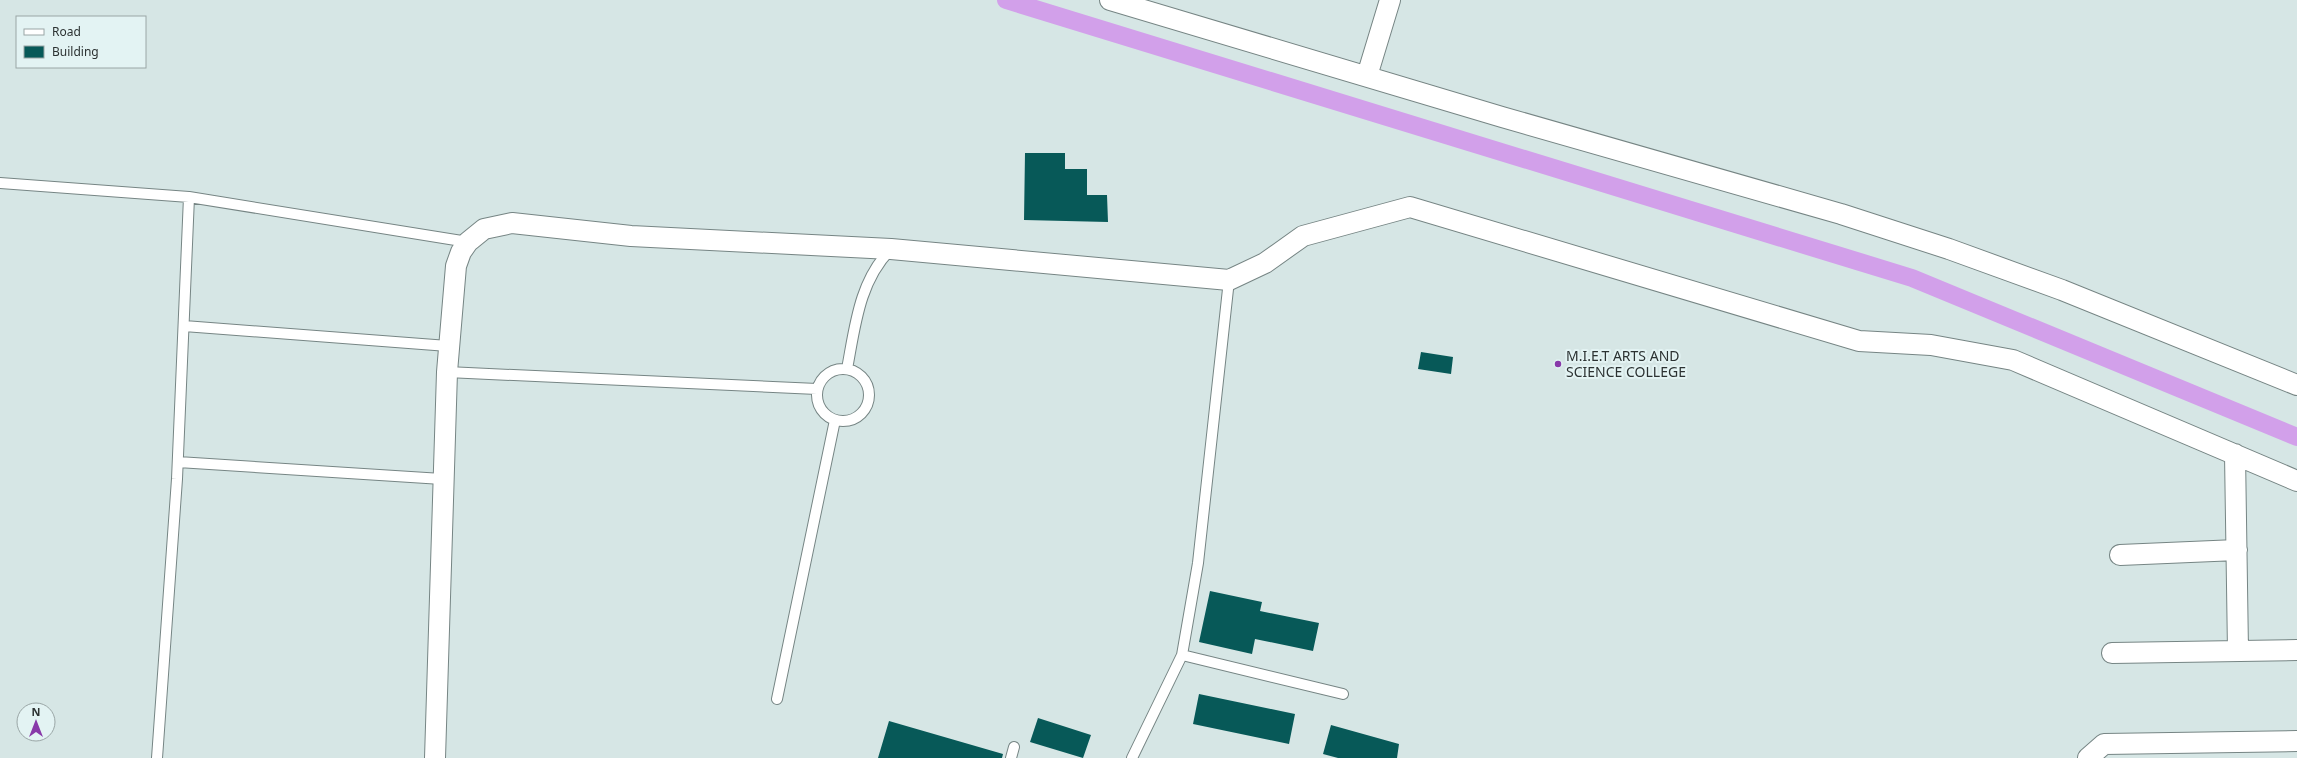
<svg xmlns="http://www.w3.org/2000/svg" width="2297" height="758" viewBox="0 0 2297 758" font-family="'Noto Sans',sans-serif">
  <rect width="100%" height="100%" fill="#d6e6e5"/>
  <g fill="none" stroke-linecap="round" stroke-linejoin="round">
    <path stroke="#d2a0ea" stroke-width="18" d="M1006 0 1912 278 2297 437"/>
  </g>
  <path fill="#075958" d="M1025 153H1065V169H1087V195H1107L1108 222 1024 220Z
    M1421 352 1453 357 1451 374 1418 369Z
    M1210 591 1262 602 1260 611 1319 623 1313 651 1255 639 1252 654 1199 642Z
    M1199 694 1295 714 1289 744 1193 724Z
    M1038 718 1091 735 1083 758 1030 742Z
    M889 721 1003 754 1002 758H878Z
    M1331 725 1399 744 1397 758H1338L1323 754Z"/>
  <g fill="none" stroke-linecap="round" stroke-linejoin="round">
    <defs>
      <path id="service" d="M0 183 189 197 468 242
        M184 326 448 346
        M817 395a26 26 0 1 1 52 0a26 26 0 1 1-52 0Z
        M847 369C855 327 859 281 891 249
        M447 372 817 389
        M178 462 442 479
        M1182 655 1343 694
        M777 699 835 420
        M157 758 177 479 189 197
        M1011 758 1014 747
        M1132 758 1182 655 1198 563 1229 280"/>
      <path id="minor" d="M1110 0 1502 117 1841 214 1949 249 2062 290 2297 385
        M1367 76 1390 0
        M2235 454 2238 651
        M2120 555 2237 550
        M2112 653 2297 650
        M435 758 447 372 456 266 461 252 468 242 484 229 512 223 631 236 891 249 1229 280 1265 263 1303 236 1410 207 1859 341 1931 345 2013 360 2297 481
        M2088 758 2104 744 2297 741"/>
    </defs>
    <use href="#service" stroke="#768584" stroke-width="12"/>
    <use href="#minor" stroke="#768584" stroke-width="22"/>
    <use href="#service" stroke="#fff" stroke-width="10"/>
    <use href="#minor" stroke="#fff" stroke-width="20"/>
  </g>
  <circle fill="#8839a9" stroke="#e3f3f3" stroke-width="1.5" cx="1558" cy="364" r="4"/>
  <g text-anchor="middle" stroke-width="4" stroke-linejoin="round" paint-order="stroke">
    <g font-size="14" fill="#2c3232" stroke="#e3f3f3" text-anchor="start">
      <text x="1566" y="361">M.I.E.T ARTS AND<tspan x="1566" dy="16">SCIENCE COLLEGE</tspan></text>
    </g>
  </g>
  <rect x="16" y="16" width="130" height="52" fill="#e3f3f3" stroke="#9aa6a6"/>
  <rect x="24" y="29" width="20" height="6" fill="#ffffff" stroke="#9aa6a6"/>
  <text x="52" y="36" font-size="12" fill="#2c3232">Road</text>
  <rect x="24" y="46" width="20" height="12" fill="#075958" stroke="#9aa6a6"/>
  <text x="52" y="56" font-size="12" fill="#2c3232">Building</text>
  <g transform="translate(36 722)"><circle r="19" fill="#e3f3f3" stroke="#9aa6a6"/>
  <path d="M0-3L7 15L0 10L-7 15Z" fill="#8839a9"/>
  <text y="-6" font-size="11" font-weight="bold" text-anchor="middle" fill="#2c3232">N</text>
  </g>
</svg>
